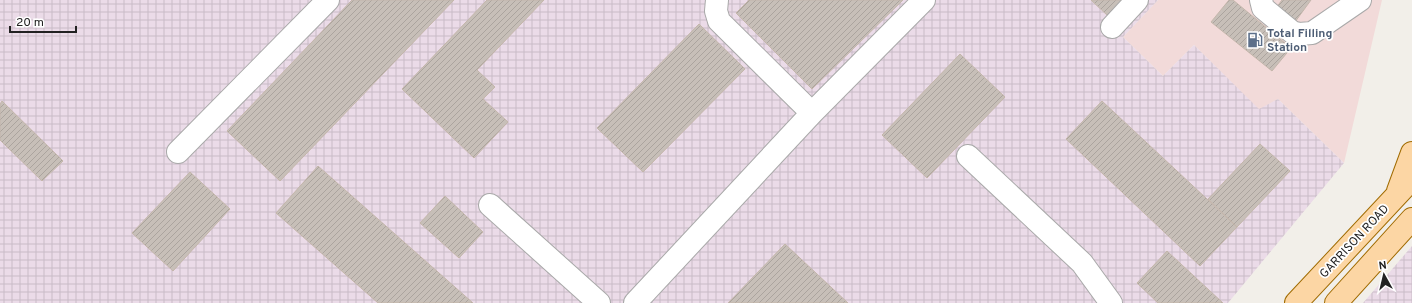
<svg xmlns="http://www.w3.org/2000/svg" width="1412" height="303" viewBox="0 0 1412 303" font-family="Overpass,sans-serif">
  <defs>
    <pattern id="industrial-grid" width="8" height="8" patternUnits="userSpaceOnUse"><rect width="8" height="8" fill="#ebdbe8"/><path d="M0 4h8M4 0v8" fill="none" stroke="#c9bcc7"/></pattern>
    <pattern id="building-hatch" width="6" height="6" patternUnits="userSpaceOnUse"><rect width="6" height="6" fill="#c7bfb8"/><path d="M-1 1l2-2M0 6l6-6M5 7l2-2" fill="none" stroke="#aba49e"/></pattern>
  </defs>
  <rect width="100%" height="100%" fill="#f2efe9"/>
  <path fill="#f2dad9" d="M1158 0H1382L1344 163 1278 99 1259 110 1194 45 1163 76 1123 37Z"/>
  <path fill="url(#industrial-grid)" d="M0 0H1158L1123 37 1163 76 1194 45 1259 109 1278 99 1344 163 1228 303H0Z
    M1412 246V303H1363Z"/>
  <path fill="url(#building-hatch)" stroke="#c4b6ab" d="M352 0H454L280 181 227 131Z
    M487 0H544L477 70 495 87 483 99 508 122 474 158 402 89Z
    M749 0H903L812 89 736 13Z
    M1091 0H1123L1108 16Z
    M1229 0H1233L1291 48 1272 71 1211 22Z
    M1282 0H1311L1295 22 1276 8Z
    M699 24 745 69 643 172 597 128Z
    M960 54 1005 97 927 178 882 135Z
    M2 101 63 161 42 181 0 140V104Z
    M1102 101 1237 227 1200 266 1066 139Z
    M1260 144 1290 171 1237 227 1208 199Z
    M318 166 473 303H378L276 213Z
    M190 172 230 209 173 271 132 233Z
    M445 196 483 232 459 258 420 223Z
    M785 244 848 303H728Z
    M1167 251 1223 303H1158L1137 283Z"/>
  <g fill="none" stroke-linecap="round" stroke-linejoin="round">
    <defs>
      <path id="minor" d="M717 0 716 11 719 21 812 113
        M1261 0 1263 8 1292 32 1299 34 1312 33 1360 0
        M1112 27 1137 0
        M178 152 328 0
        M968 156 1082 263 1111 303
        M490 205 599 303
        M635 303 812 113 924 0"/>
      <path id="major" d="M1398 191 1412 153
        M1296 303 1412 179
        M1336 303 1412 219"/>
    </defs>
    <use href="#minor" stroke="#a9a9a9" stroke-width="24"/>
    <use href="#major" stroke="#a06b00" stroke-width="24"/>
    <use href="#minor" stroke="#fff" stroke-width="22"/>
    <use href="#major" stroke="#fcd6a4" stroke-width="22"/>
  </g>
  <defs>
    <symbol id="fuel-bare" viewBox="-9 -9 18 18"><path d="M-5.5-6h7V0h2V4h1.3V-2.5L3-4.5l.8-.8L6-3V5H2.5V1h-1V6h-7ZM-4.2-4.7v3.2H.2V-4.7Z" fill="#5c6f8a" stroke="#fff" stroke-width="2.5" paint-order="stroke"/></symbol>
  </defs>
  <g fill-rule="evenodd">
    <use href="#fuel-bare" x="1244" y="29" width="22" height="22"/>
  </g>
  <g text-anchor="middle" stroke-width="3.5" stroke-linejoin="round" paint-order="stroke">
    <g font-size="12" font-weight="bold" fill="#4e5e75" stroke="#fff" text-anchor="start">
      <text x="1267" y="37">Total Filling<tspan x="1267" dy="14">Station</tspan></text>
    </g>
    <g font-size="12" fill="#222" stroke="#fff">
      <text transform="translate(1354 241) rotate(-47)" y="4">GARRISON ROAD</text>
    </g>
  </g>
  <g transform="translate(1384 275) rotate(352)" stroke="#ffffff" stroke-width="3" paint-order="stroke">
  <path d="M0-3L7 15L0 10L-7 15Z" fill="#222222"/>
  <text y="-6" font-size="11" font-weight="bold" text-anchor="middle" fill="#222222">N</text>
  </g>
  <path d="M10 26v6h66v-6" fill="none" stroke="#222222" stroke-width="2"/>
  <text x="16" y="26" font-size="12" fill="#222222" stroke="#ffffff" stroke-width="3" paint-order="stroke">20 m</text>
</svg>
